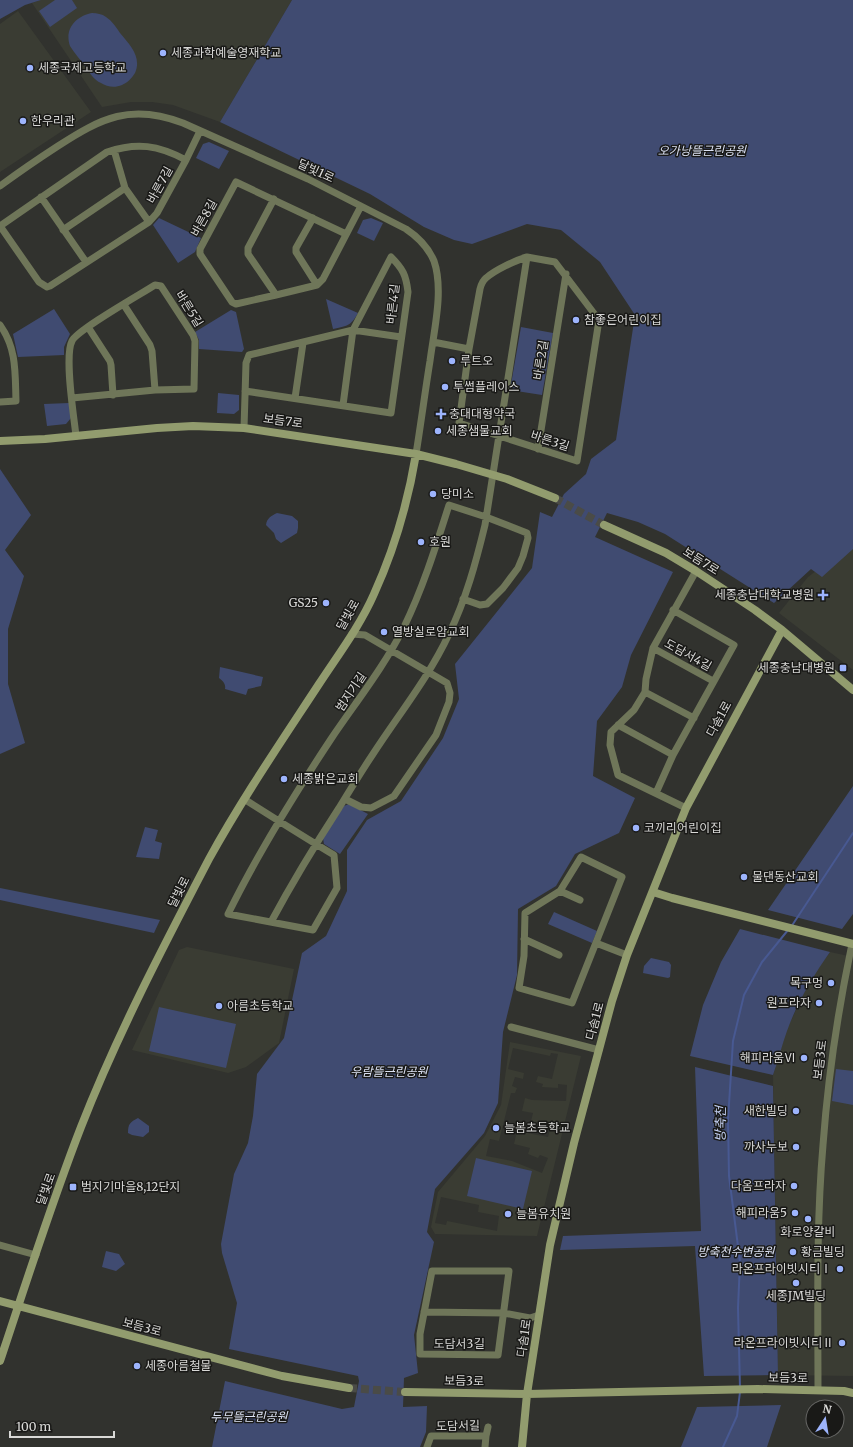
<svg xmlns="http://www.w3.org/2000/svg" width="853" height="1447" viewBox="0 0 853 1447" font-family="Merriweather,'Noto Sans KR',serif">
  <rect width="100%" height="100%" fill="#31322e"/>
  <path fill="#3a3c33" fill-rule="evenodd" d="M41 0H292L220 122 173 105 152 102H131L102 107 32 3Z
    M18 11 91 112 0 172V24Z
    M853 543V670L779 613 808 577Z
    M187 947 294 969 279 1043 246 1067 228 1073 132 1050 179 950Z
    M830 952 853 957V1376L778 1375 773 1075 787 1029 804 993 817 970Z
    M510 1042 581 1056 537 1236 435 1234 431 1227 438 1192 485 1136 501 1105ZM513 1048 550 1056 551 1053 558 1054 552 1079 538 1076 536 1082 543 1084 542 1087 558 1088V1084L567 1085 566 1101 532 1100 525 1098 522 1111 533 1113 531 1121 551 1125 548 1137 517 1131 514 1144 530 1148 528 1154 538 1158 540 1155 548 1158 542 1173 512 1161 486 1156 490 1139 499 1141 511 1093H515L517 1088 512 1086 515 1077 523 1079 524 1073 508 1069ZM441 1197 479 1205 478 1212 499 1216 497 1231 447 1221 446 1225 435 1223Z"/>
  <path fill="#404b71" d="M0 0H41L25 5 0 19Z
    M55 0H72L77 8 50 27 39 11Z
    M292 0H853V549L822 577 811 569 774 603 665 534 638 522 607 513 595 537 673 572 631 655 622 687 597 721 593 776 635 798 619 833 575 854 556 886 518 909 517 975 503 1032 498 1103 484 1133 435 1189 427 1232 434 1242 414 1335 418 1373 404 1378 403 1407 427 1406 426 1432 420 1447H212L225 1381 342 1409 354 1407 359 1381 358 1376 229 1349 237 1303 222 1253 221 1244 234 1174 248 1143 253 1116 257 1074 284 1038 302 953 326 936 347 891V850L367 820 401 801 443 738 459 699 455 664 532 568 540 512 552 517 564 494 586 474 591 459 616 440 635 315 600 262 561 230 527 224 472 244 454 240 424 227 370 194 220 122Z
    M92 13C97 13 102 14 106 17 112 21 116 27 120 33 130 45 142 57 135 73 132 78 127 83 122 85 115 88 107 87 101 83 94 80 89 72 85 66 80 59 74 53 70 46 64 29 76 16 92 13Z
    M209 142 229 151 219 169 196 158 203 144Z
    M159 218 201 238 195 252 178 263 153 225Z
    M371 218 383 223 374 241 357 233 363 220Z
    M326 299 358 313C351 326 347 326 333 329Z
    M54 309 70 334 64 347V355L18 357 13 334Z
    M231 310 236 312 244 349 242 352 199 349V340L195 332Z
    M521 327 553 333 542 395 510 390Z
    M218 393 239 395V410L234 414 217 413Z
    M69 403 71 418 66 424 47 426 44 404Z
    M0 469 31 515 5 550 24 576 8 629V684L25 743 0 754Z
    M277 513 292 516 298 521V528L297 533 281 543 276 539 274 533 266 525C267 518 271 516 277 513Z
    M220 667 263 677 261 686 248 689 246 695 225 689C226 684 223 681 219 678Z
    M853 786V914L842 929 768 910Z
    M349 804 368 814 340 854 324 844 323 838 344 806Z
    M145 827 158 830 155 841 162 843 159 859 136 857Z
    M0 888 160 920 154 933 0 900Z
    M554 912 597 931 592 943 548 924Z
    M740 929 830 952C813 976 797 1003 787 1031 782 1045 778 1061 773 1075L690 1056 703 1005 721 962Z
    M651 958 669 962 671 965 670 977 668 978 643 973 644 966Z
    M159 1007 236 1024 226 1068 149 1051Z
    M695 1067 773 1086 778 1375 704 1376 695 1246 560 1250 563 1236 701 1231Z
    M836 1069 853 1071V1105L832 1101Z
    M138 1118 149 1126V1132L143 1137 132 1135 128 1133C128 1124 130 1122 138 1118Z
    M476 1158 532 1171 523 1209 467 1196Z
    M106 1251 119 1254 125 1264 116 1271 102 1267Z
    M781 1405 767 1447H681L697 1407Z"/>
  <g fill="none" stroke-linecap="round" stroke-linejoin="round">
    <path stroke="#485992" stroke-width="2" d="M791 927 853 833
      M740 1388 738 1308 740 1262 729 1176 728 1120 733 1041 744 995 762 962 788 930
      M723 1447 737 1416 740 1392"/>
    <path stroke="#4a4b47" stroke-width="8" stroke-dasharray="8 4" stroke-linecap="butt" d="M555 498 604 525
      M349 1388 405 1392"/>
    <path stroke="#6f7659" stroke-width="7" d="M114 150 125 188 149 222
      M186 160C158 145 137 142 107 152L0 226 39 282 47 287 50 286 149 222 157 213 186 160 200 131
      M0 186C19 172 38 159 58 146 101 118 131 103 183 123L308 179 406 229C418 237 428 247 434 261 444 290 434 330 430 361 425 392 421 423 416 454
      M41 197 86 262
      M274 199 248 248V254L276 295
      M313 218 296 248V252L317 285
      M63 230 125 188
      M346 234 236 182 200 249V254L232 302 236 304 276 295 317 285 323 279 361 206
      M527 257 555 262 599 320 577 461 459 423 469 349 480 289C481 285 482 281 486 278 495 270 516 260 527 257Z
      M124 305 150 345 152 351 155 390
      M0 325C17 349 15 373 16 401L0 402
      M88 327 110 361 111 365 113 395
      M433 342 469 349
      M245 391 391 413 408 292C406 275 403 269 391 257L353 330 343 405
      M72 398 155 390 194 389 195 341 193 335 161 286 155 285C141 294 77 330 72 341 64 356 74 417 76 436
      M295 398 303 343
      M244 428 246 363 249 355 353 330 401 337
      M538 449 566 274
      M653 648 713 681
      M645 692 694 718
      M618 725 673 755
      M656 793 673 755 734 645 673 610
      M244 799C274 818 304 837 334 855L337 888 313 930 228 914C258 853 294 795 331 739 356 702 384 667 404 627 423 588 436 546 449 505L486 517 527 533 528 538 523 556 518 568 503 588 487 604 480 605 463 599
      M345 799 361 807 371 808 394 796 436 735 449 702 450 693 447 683 365 635 352 634
      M686 808 618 775 610 745 611 732 634 710 645 692 646 679 653 648 696 571
      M581 857 622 877 572 1003 519 988 524 956 525 913 560 891Z
      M560 891 580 900
      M271 922C292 883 315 845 339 808 350 790 361 772 373 754 399 714 429 677 449 634 466 599 476 562 485 525L527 257
      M524 939 559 955
      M596 943 627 955
      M511 1027 599 1050
      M0 1245 36 1255
      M432 1271H509L498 1355 420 1354V1334Z
      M424 1312 504 1313 530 1318 539 1315
      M818 1390C818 1309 816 1226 823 1145 828 1077 838 1010 852 944
      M486 1436 488 1427
      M427 1447 431 1436H486L485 1447"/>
    <path stroke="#929c6e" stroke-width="8" d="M0 441 45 439 157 428 193 426 244 428 416 454 456 464 507 479 555 498
      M604 525 666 553 696 571 755 610 782 630 853 690
      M653 892 672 898 853 944
      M0 1301 282 1376 349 1388
      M0 1361C26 1283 51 1204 81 1127 117 1035 163 947 209 859 242 799 281 742 319 684 338 655 360 626 374 594 394 550 408 502 416 454
      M405 1392 527 1394 758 1389 844 1391 853 1393
      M522 1447 527 1394 550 1245 574 1143 612 1001 627 955 686 808 782 630"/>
  </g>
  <g fill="#9db4fd" stroke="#191917" stroke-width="1.5">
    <circle cx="163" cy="53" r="4"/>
    <circle cx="30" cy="68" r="4"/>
    <circle cx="23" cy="121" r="4"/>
    <circle cx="576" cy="320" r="4"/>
    <circle cx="452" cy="361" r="4"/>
    <circle cx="445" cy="387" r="4"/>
    <path d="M439 408h4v4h4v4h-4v4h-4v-4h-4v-4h4z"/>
    <circle cx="438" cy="431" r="4"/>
    <circle cx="433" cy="494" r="4"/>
    <circle cx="421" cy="542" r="4"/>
    <path d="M821 589h4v4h4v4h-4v4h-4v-4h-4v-4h4z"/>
    <circle cx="326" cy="603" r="4"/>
    <circle cx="384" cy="632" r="4"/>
    <rect x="839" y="664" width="8" height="8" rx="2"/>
    <circle cx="284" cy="779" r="4"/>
    <circle cx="636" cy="828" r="4"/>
    <circle cx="744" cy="877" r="4"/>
    <circle cx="831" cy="983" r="4"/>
    <circle cx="819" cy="1003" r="4"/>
    <circle cx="219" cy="1006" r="4"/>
    <circle cx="804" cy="1058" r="4"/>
    <circle cx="796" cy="1111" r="4"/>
    <circle cx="496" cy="1128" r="4"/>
    <circle cx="796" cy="1147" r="4"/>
    <circle cx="794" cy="1186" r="4"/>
    <rect x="69" y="1183" width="8" height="8" rx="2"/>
    <circle cx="795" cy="1213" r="4"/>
    <circle cx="508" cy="1214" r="4"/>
    <circle cx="808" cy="1219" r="4"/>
    <circle cx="793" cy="1252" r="4"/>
    <circle cx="840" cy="1269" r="4"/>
    <circle cx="796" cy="1283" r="4"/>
    <circle cx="842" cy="1343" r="4"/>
    <circle cx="137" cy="1366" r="4"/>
  </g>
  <g text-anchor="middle" stroke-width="3" stroke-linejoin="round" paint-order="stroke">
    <g font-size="12" fill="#d9d9d7" stroke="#191917" text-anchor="start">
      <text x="171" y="57">세종과학예술영재학교</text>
      <text x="38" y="72">세종국제고등학교</text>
      <text x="31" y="125">한우리관</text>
      <text x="584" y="324">참좋은어린이집</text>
      <text x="460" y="365">루트오</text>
      <text x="453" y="391">투썸플레이스</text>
      <text x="449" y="418">충대대형약국</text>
      <text x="446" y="435">세종샘물교회</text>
      <text x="441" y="498">당미소</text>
      <text x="429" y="546">호원</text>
      <text x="814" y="599" text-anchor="end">세종충남대학교병원</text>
      <text x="318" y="607" text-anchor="end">GS25</text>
      <text x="392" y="636">열방실로암교회</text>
      <text x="835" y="672" text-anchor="end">세종충남대병원</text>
      <text x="292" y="783">세종밝은교회</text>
      <text x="644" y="832">코끼리어린이집</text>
      <text x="752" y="881">물댄동산교회</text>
      <text x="823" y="987" text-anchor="end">목구멍</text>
      <text x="811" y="1007" text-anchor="end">원프라자</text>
      <text x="227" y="1010">아름초등학교</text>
      <text x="796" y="1062" text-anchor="end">해피라움Ⅵ</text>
      <text x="788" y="1115" text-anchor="end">새한빌딩</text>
      <text x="504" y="1132">늘봄초등학교</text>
      <text x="788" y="1151" text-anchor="end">까사누보</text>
      <text x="786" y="1190" text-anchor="end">다옴프라자</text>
      <text x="81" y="1191">범지기마을8,12단지</text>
      <text x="787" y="1217" text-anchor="end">해피라움5</text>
      <text x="516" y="1218">늘봄유치원</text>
      <text x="808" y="1236" text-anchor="middle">화로양갈비</text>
      <text x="801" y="1256">황금빌딩</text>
      <text x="832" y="1273" text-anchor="end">라온프라이빗시티Ⅰ</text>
      <text x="796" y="1300" text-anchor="middle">세종JM빌딩</text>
      <text x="834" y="1347" text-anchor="end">라온프라이빗시티Ⅱ</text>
      <text x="145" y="1370">세종아름철물</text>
    </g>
    <g font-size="12" font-style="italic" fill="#dce2f4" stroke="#191917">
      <text x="702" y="155">오가낭뜰근린공원</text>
      <text x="389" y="1076">우람뜰근린공원</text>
      <text x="736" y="1256">방축천수변공원</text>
      <text x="249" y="1421">두무뜰근린공원</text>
    </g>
    <g font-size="12" fill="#d9d9d7" stroke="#191917">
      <text transform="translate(316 171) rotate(25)" y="4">달빛1로</text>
      <text transform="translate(160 185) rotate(-61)" y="4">바른7길</text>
      <text transform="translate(204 218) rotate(-61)" y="4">바른8길</text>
      <text transform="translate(393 304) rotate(-84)" y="4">바른4길</text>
      <text transform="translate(189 309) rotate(58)" y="4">바른5길</text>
      <text transform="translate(541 360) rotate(-81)" y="4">바른2길</text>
      <text transform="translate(283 421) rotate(8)" y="4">보듬7로</text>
      <text transform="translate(550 441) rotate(18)" y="4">바른3길</text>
      <text transform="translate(701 561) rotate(32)" y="4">보듬7로</text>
      <text transform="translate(348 615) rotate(-60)" y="4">달빛로</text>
      <text transform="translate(688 655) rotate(29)" y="4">도담서4길</text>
      <text transform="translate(351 692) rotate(-56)" y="4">범지기길</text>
      <text transform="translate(719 719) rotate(-61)" y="4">다솜1로</text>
      <text transform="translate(179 892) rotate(-63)" y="4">달빛로</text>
      <text transform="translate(595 1021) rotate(-75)" y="4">다솜1로</text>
      <text transform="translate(820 1060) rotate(-83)" y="4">보듬3로</text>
      <text transform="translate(46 1189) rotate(-70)" y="4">달빛로</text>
      <text transform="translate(142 1327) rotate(15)" y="4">보듬3로</text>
      <text transform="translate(524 1338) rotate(-81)" y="4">다솜1로</text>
      <text x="459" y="1348">도담서3길</text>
      <text transform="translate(788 1378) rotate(1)" y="4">보듬3로</text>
      <text transform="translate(464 1381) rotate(1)" y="4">보듬3로</text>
      <text transform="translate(458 1426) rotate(-1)" y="4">도담서길</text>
    </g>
    <g font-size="13" font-style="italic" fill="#c1cdef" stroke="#191917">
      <text transform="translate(720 1124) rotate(-89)" y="5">방축천</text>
    </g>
  </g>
  <g transform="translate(825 1419) rotate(12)"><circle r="19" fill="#191917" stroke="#666664"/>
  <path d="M0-3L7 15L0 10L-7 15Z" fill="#9db4fd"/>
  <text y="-6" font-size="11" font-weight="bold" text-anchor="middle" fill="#d9d9d7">N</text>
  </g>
  <path d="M10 1431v6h104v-6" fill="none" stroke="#d9d9d7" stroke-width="2"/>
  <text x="16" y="1431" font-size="12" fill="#d9d9d7" stroke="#191917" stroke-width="3" paint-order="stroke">100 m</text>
</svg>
